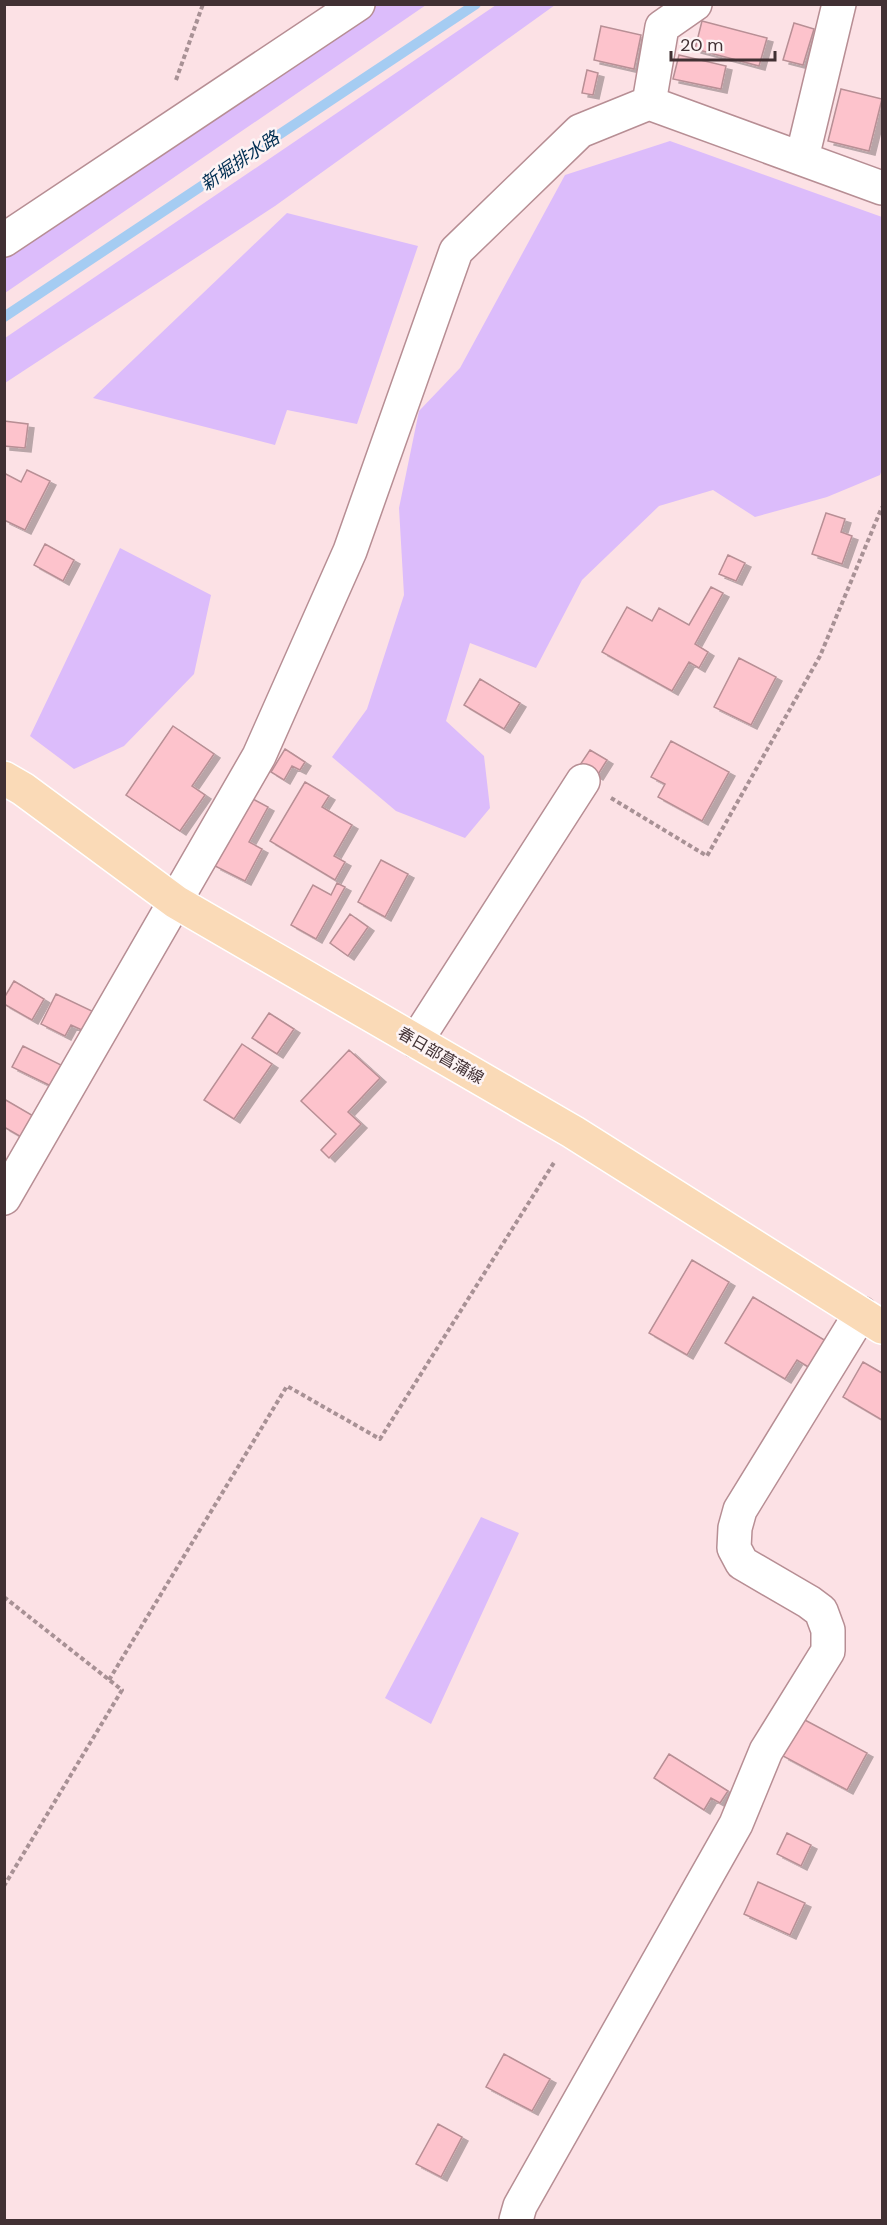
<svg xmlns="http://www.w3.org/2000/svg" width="887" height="2225" viewBox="0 0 887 2225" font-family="'DM Sans','Noto Sans JP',sans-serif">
  <defs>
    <filter id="shadow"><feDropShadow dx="6" dy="4" stdDeviation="0" flood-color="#0004"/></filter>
  </defs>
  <rect width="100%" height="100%" fill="#fce1e5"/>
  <path fill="#dcbcfb" d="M376 5H426L5 293V254Z
    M496 5H555L275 206 5 383V338Z
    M670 141 882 217V469L880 475 827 497 755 517 713 490 659 506 582 580 536 668 470 643 446 721 484 756 490 808 465 838 396 811 332 757 367 709 404 595 399 508 419 411 460 368 565 175Z
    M287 213 418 246 357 424 287 410 275 445 93 398Z
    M120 548 211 595 194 674 124 746 74 769 30 736Z
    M481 1517 519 1533 431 1724 385 1698Z"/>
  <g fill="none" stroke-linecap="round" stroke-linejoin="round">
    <path stroke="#a5ccf2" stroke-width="10" d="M4 317 476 4"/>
  </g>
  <path fill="#fdc3cc" stroke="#b88f95" stroke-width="1.5" filter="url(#shadow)" d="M702 21 767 38 759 66 695 49Z
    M794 23 814 29 803 65 783 60Z
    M601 26 641 35 634 69 594 60Z
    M679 55 726 66 721 89 673 79Z
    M587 70 598 73 593 95 582 93Z
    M841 89 882 99 869 151 828 141Z
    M4 421 28 424 25 448 4 446Z
    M27 470 50 481 25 530 4 520V473L21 482Z
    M826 513 845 519 841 532 852 536 842 564 812 554Z
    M45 544 74 560 63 581 34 565Z
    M728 555 745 563 736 581 719 574Z
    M711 587 723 593 695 644 708 652 699 668 689 662 672 691 602 652 627 607 652 621 659 608 689 625Z
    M739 658 776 677 751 725 714 707Z
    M480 679 520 703 504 729 464 705Z
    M173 726 214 754 192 786 205 795 180 831 126 795Z
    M671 741 729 772 702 821 658 797 665 784 651 777Z
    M285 749 305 762 300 770 292 766 284 780 271 772Z
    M590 750 607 760 597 776 580 765Z
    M305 782 329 796 322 807 352 825 334 856 345 862 335 880 270 841Z
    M251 798 268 807 249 842 262 849 245 881 215 866Z
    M381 860 408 874 385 917 358 902Z
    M337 883 345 887 316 939 291 925 313 885 331 895Z
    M350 914 368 927 348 956 330 943Z
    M14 981 44 999 32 1020 4 1004V998Z
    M56 994 94 1012 84 1031 71 1025 65 1036 41 1024Z
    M269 1013 294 1029 277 1054 252 1038Z
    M242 1044 272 1064 234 1119 204 1100Z
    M23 1046 63 1066 53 1087 12 1067Z
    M349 1050 380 1078 348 1112 361 1124 329 1158 321 1150 336 1134 301 1101Z
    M4 1099 35 1117 23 1138 4 1127Z
    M692 1260 729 1282 687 1355 649 1333Z
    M753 1297 826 1341 810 1368 797 1360 785 1379 725 1343Z
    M863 1362 882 1373V1420L843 1397Z
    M803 1719 867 1753 847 1790 783 1756Z
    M669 1754 728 1791 720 1803 711 1798 704 1810 654 1778Z
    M787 1833 811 1845 801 1866 777 1854Z
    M758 1882 805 1903 790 1935 744 1914Z
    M504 2054 550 2079 532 2111 486 2087Z
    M438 2124 462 2137 441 2177 416 2164Z"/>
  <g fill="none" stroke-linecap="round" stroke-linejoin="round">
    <defs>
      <path id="minor" d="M649 103 662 27 695 4
        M802 158 839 4
        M4 240 358 4
        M416 1041 583 781
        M4 1198 259 756 350 551 456 251 580 131 649 103 882 188
        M516 2220 520 2206 736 1824 766 1751 828 1651V1630L821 1611 809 1602 742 1563 734 1548 735 1528 740 1510 861 1313"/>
      <path id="primary" d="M4 778 23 789 176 902 573 1132 882 1327"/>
    </defs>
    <use href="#minor" stroke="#b78e94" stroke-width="36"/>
    <use href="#primary" stroke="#fff" stroke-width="36"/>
    <path stroke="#a89195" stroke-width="4" stroke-dasharray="4.5 3" stroke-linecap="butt" d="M176 80 203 4
      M611 798 707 856 820 656 882 507
      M4 1597 122 1690 4 1886
      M109 1680 287 1386 380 1439 555 1161"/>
    <use href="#minor" stroke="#fff" stroke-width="33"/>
    <use href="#primary" stroke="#fadab7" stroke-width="33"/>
  </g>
  <g text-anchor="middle" stroke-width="5" stroke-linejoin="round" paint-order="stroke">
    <g font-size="16" fill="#413033" stroke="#fdf4f5">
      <text transform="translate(441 1055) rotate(30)" y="6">春日部菖蒲線</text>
    </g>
    <g font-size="18" font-style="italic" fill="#002e52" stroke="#fdf4f5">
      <text transform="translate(240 161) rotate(-34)" y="6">新堀排水路</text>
    </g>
  </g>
  <rect width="887" height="2225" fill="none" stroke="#413033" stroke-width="12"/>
  <path d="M671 51v9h104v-9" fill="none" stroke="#413033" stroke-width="3"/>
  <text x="680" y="51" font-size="18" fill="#413033" stroke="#fdf4f5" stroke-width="4.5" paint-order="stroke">20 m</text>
</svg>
